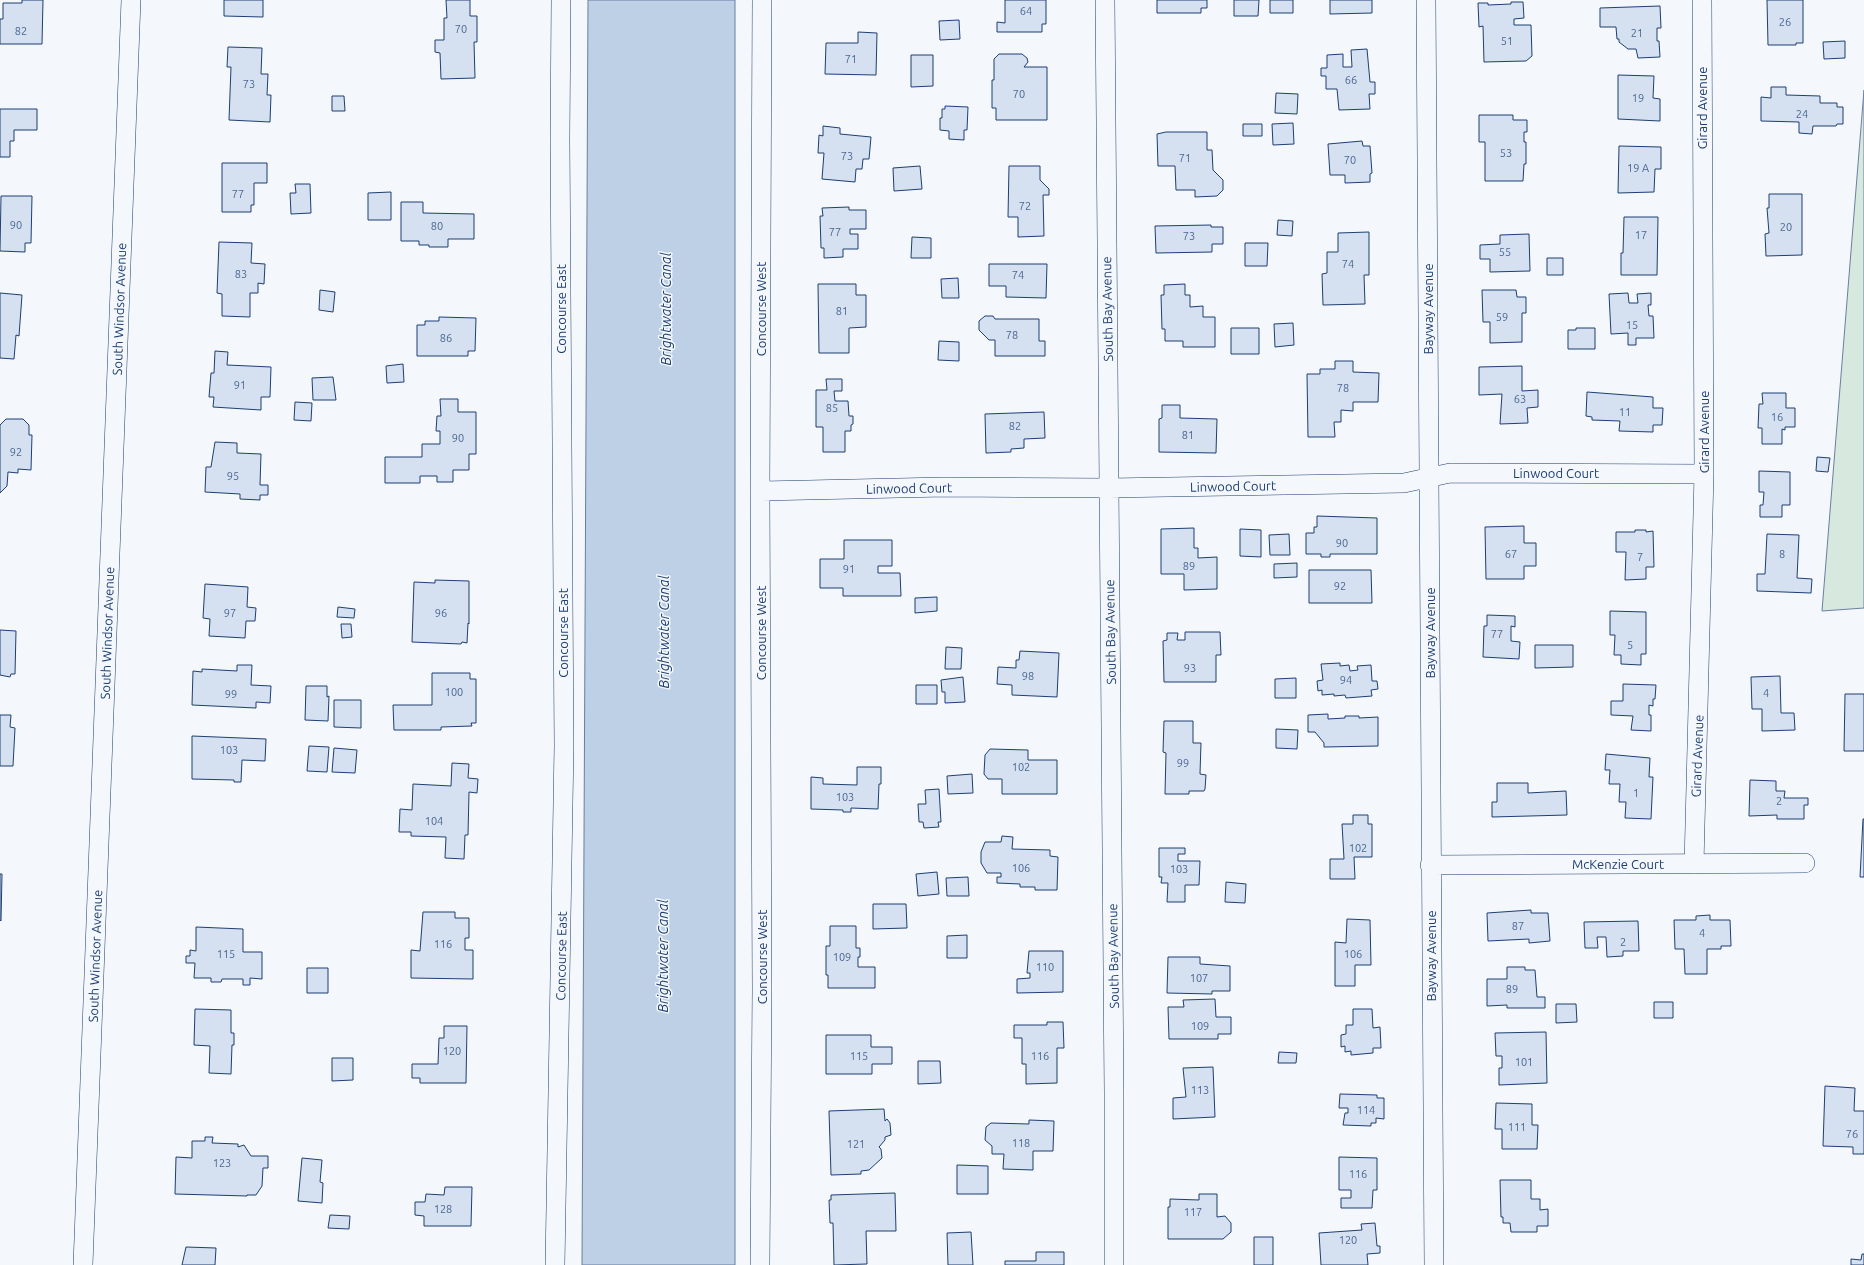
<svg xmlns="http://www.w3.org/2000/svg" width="1864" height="1265" viewBox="0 0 1864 1265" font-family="Ubuntu,sans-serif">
  <rect width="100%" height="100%" fill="#f4f7fb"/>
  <path fill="#d7e8df" stroke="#687fa3" d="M1864 90V608L1822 611Z"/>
  <path fill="#bed0e5" stroke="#687fa3" d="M588 0H735V1265H582Z"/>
  <path fill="#d5e0f0" stroke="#1d3f73" d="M22 0H43L42 44H0V19H3V3H22Z
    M224 0H263V17L224 16Z
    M446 0H470V16H477V42H474L475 78 441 79 440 53 435 52V40H444V18H447Z
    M1005 0H1046V24H1042V32H997V22L1005 23Z
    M1157 0H1207V8H1201V13H1157Z
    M1234 0H1259L1258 16H1234Z
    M1270 0H1293V13H1270Z
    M1330 0H1372V13L1330 14Z
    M1767 0H1803V43H1796V45H1768Z
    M1511 2H1523L1524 18 1514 19V25H1531L1532 56 1526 61 1484 62 1483 26 1479 27 1478 3H1488V5L1511 4Z
    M1660 6 1661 28H1657V41H1659L1660 57 1638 58 1636 49H1628L1619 42V39H1617L1616 27H1600V8Z
    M959 20 960 39 940 40 939 21Z
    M858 32 877 33 876 75 825 74 826 43H858Z
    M1845 41V58L1824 59 1823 42Z
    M228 47 262 48 261 74H268L267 95H271L270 122 229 120 231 67H227Z
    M1367 49 1370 82H1375V94H1369L1370 109 1339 110 1337 89H1326V76H1321V68H1327V55L1343 54V67H1352L1351 50Z
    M999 54H1022L1027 58 1028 62 1024 67H1047V120H996V108H992V80H994V59Z
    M911 55H933V86L911 87Z
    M1618 75 1654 76 1653 98 1660 99V121L1618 119Z
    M1771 87H1786V95L1820 96V103H1837V107H1843V124H1837L1836 126H1813L1812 134 1799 133V122L1761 121V97L1771 98Z
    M1276 93 1298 94 1297 114 1275 113Z
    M332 96H344L345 111H332Z
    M945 106 968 107 967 130H964V140L949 139V131L940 130V118H942V109H945Z
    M0 109H37V130H14V141H10V157H0Z
    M1479 115H1513V120H1527V132H1524V142H1526V164H1524L1523 181H1485V142H1479Z
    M1293 123 1294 144 1273 145 1272 124Z
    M1243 124H1262V136H1243Z
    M823 126 840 128V134L871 137 869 159H863L862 169H856L855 182 822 179 824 153H818L819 135 823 136Z
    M1166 132H1207V150H1212L1213 170 1223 180V190L1217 196 1195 197V190H1176L1175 166H1158L1157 134Z
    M1362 141 1363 146H1370L1372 173 1370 174V182L1345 183V175H1330L1328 144Z
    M1619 146 1661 147V169H1655L1654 192 1618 193Z
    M222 163H267V183H254V205H251V212H222Z
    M920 166 922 189 894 191 893 168Z
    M1009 166H1040V180L1049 189V195H1043L1044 236 1018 237V217H1008Z
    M295 184H310L311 213 291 214 290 193H296Z
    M391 192V220H368V193Z
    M1769 194H1802V255L1766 256 1765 234 1769 233 1767 208H1769Z
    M1 196H32L31 243H25V252L0 251Z
    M401 202H423V213L474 214V239H448V247H429V245H419V241H401Z
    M849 207V210H866V229H850V234H858V249H843V257L824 258V248H821L820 216H823L822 208Z
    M1624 217H1658L1657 275H1621V253H1623Z
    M1278 220 1293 221 1292 236 1277 235Z
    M1211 225V227H1223V244H1212V252L1156 253 1155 226Z
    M1369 232V275H1364L1365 304 1323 305 1322 274 1327 273V252H1338V233Z
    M1529 234 1530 271 1490 272V259H1480V245L1500 244V235Z
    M912 237 931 238V258H911Z
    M219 242 252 243 251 263 265 264 264 284 258 283V293H250V317L222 316V294L217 293Z
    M1245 243H1268L1267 266H1245Z
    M1547 258H1563V275H1547Z
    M989 264H1047L1046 298 1006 297V286H989Z
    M958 278 959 298H942L941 279Z
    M818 284H856V295H866V327L849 328V353H819Z
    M1185 284V295H1190V307L1203 306V317H1215V347H1183V341H1165V329H1162L1161 295H1164V285Z
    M320 290 335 292 333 312 319 310Z
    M1482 290H1516L1517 297H1526V313H1522V342L1490 343V322H1483Z
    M0 293 22 295 19 336 16 335 14 359 0 358Z
    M1628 293 1629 303H1638L1637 294 1651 293V305H1648L1649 316H1653L1654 338H1636V345H1628V333L1611 334 1609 294Z
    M985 316H993L995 319H1039V341H1045V356H995V340H989L979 330V321Z
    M439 317 476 318 475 351H468V356H417V325H425V321H439Z
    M1293 323 1294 345 1275 347 1274 324Z
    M1231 328H1259V354H1231Z
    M1576 328H1595V349H1568V330H1576Z
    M939 341 959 342V361L938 360Z
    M215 351 228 352 227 365 271 367 270 397H261V410L213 407 214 397H209L211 373H214Z
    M1335 361H1353V372L1379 373 1378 402H1353V411L1341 410V422H1334L1335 437H1308L1307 374H1320V369H1335Z
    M403 364 404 382 387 383 386 366Z
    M1522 366V391L1538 390V407L1527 408 1528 423 1500 424 1502 394 1479 395V367Z
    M333 377 336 400H313L312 378Z
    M826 379H842V391H834L835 401H848L849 416H853V424L851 425V431H845V452H823V427H816V390H827Z
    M1587 392 1653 397V408H1663L1662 425H1653V432L1619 431 1620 421 1592 420V417L1586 416Z
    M1762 393H1786V408H1795V427H1785V430L1782 429V444H1762V428H1758L1759 404H1763Z
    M440 399H458V412H476V454H469V470H453V482H437V476H420V483H385V457H422V444H440V431H436L437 416H441Z
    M295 402 312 403 311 421 294 420Z
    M1162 405H1180V418L1217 419 1216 453 1159 452V419L1162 418Z
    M1044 412 1045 438 1024 439V448L1011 449V452L986 453 985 414Z
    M6 419H23L29 425V435H32L31 470 18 469V473L8 472 7 486 0 493V425Z
    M215 442 237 443V453L261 454 260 485H268V495H260V500L240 499V494L205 492 206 467H211Z
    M1817 457 1830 458 1828 472 1816 471Z
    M1759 471 1790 472V505H1782V517H1760V505H1763L1764 492H1759Z
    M1317 516 1377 518V554H1330V557H1321V554H1306V533H1314V527H1317Z
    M1524 526V543H1536V566H1524V579H1486L1485 527Z
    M1194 528V548H1198V558L1217 557V589L1184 590V574H1161V529Z
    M1240 529 1261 530V557L1240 556Z
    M1635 530H1646V532L1653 531 1654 567H1646V579L1625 580 1626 552H1616V532H1635Z
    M1289 534 1290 555H1270L1269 535Z
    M1767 534 1799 535 1797 578 1812 579 1811 593 1757 591V574H1765Z
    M844 540H892V566H878V573H900L901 596H843V588H820V559H844Z
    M1297 563V577L1274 578V564Z
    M1309 570H1371L1372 603H1309Z
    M435 580 469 581V624L468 623 467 643 462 642 461 644 412 642 414 582 435 583Z
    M205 584 248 587 247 607 256 608 255 621H246L245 638 209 636 210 619 203 618Z
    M937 597V611L915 613V598Z
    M338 607 355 609 354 618 337 617Z
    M1610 611 1646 612V654H1641V665L1621 664V655H1614L1615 635H1610Z
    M1487 615 1515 616V627L1511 626V641L1520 642 1519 659 1483 657 1484 626H1487Z
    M341 624H351L352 637 342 638Z
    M0 630 16 631 15 674H11L10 677 0 675Z
    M1185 632H1220L1221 655H1216V682H1164L1163 641 1167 640V633H1178L1177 640H1185Z
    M1535 645H1573V667L1535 668Z
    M946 647 962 648 961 669H945Z
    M1020 651 1059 653 1057 697 1012 695V685L997 684 998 667 1016 668V660H1019Z
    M1340 663V666L1349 665 1350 671 1358 670 1357 666 1371 665 1372 681H1377L1378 689 1371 690 1372 696 1346 698 1345 695 1334 696V694L1322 695V690L1318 691 1317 681 1323 680 1321 664Z
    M237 665H252L251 685 271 686 270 703 256 702V708L192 705 193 671 202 672V669L237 671Z
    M432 673H470V679H476V723H471L472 726 441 727V730H394L393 705H432Z
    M1780 676 1781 713H1794L1795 730 1762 731V709H1752L1751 677Z
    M963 677 965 702 945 703V692H942L941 680Z
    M1296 678V698H1275V679Z
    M1623 684 1656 685 1655 699H1653V706L1649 705V715H1651V731L1631 730 1633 716 1611 715V701H1623Z
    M916 685H937V704H916Z
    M306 686H327V697L329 696 328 721 305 720Z
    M1845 694H1864V751H1844Z
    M334 700H361V728L334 727Z
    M1328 714V719L1345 718V716H1359V718L1378 717V746L1324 747V743L1315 732H1308V715Z
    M0 715H11L10 727 15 728 13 766H0Z
    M1164 721H1193V743H1201L1200 774 1206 775 1205 789 1204 791H1189V794H1165L1166 753 1163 752Z
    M1276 729 1298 730 1297 749 1276 748Z
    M192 736 266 739 265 761 242 760 241 782H234V780L192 779Z
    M309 746 329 747 327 772 307 771Z
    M334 748 357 750 355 773 332 772Z
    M990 749 1028 750V760H1057V794H1002V779H988L984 774 985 755Z
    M1606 754 1650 758 1649 777H1653L1651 819 1625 818 1626 802H1619L1620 784H1609L1610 770H1605Z
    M452 763 469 764 468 778 478 779 477 793 469 792 468 835H465L464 859 445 858 446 837 411 836V832H399L400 809 412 810 413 784 451 786Z
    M857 767H881V784H879L878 809 851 808V812H843V810L811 809V777L823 778V784L857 785Z
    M972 774 973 793 948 794 947 776Z
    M1750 780 1776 781V791H1785L1784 798H1808V805H1804V819H1777V815L1749 816Z
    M1497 783H1528V793L1566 791 1567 815 1492 817V802H1497Z
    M939 789 941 822H938L939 827 924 828 923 822H919L918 804H926L925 790Z
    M1353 815H1368V824H1372V857H1354L1355 879H1330V859H1344L1342 824H1353Z
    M1863 819H1864V877H1860Z
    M1002 836 1013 837 1012 849 1050 850V856L1058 857 1057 890H1035V887H1020V884L997 883V877H1001V873H987L981 863V852L985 842H1001Z
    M1159 848H1185V854H1178V861H1200L1199 885H1185V902H1167L1168 883H1161L1162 877H1159Z
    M937 872 939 894 918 896 916 874Z
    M0 874H2L1 921 0 920Z
    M968 877 969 896H947L946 878Z
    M1226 882 1246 884 1245 903 1225 902Z
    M873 904H906L907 928 873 929Z
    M1531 910V913H1548L1550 941 1529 943V939L1488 941 1487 913Z
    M423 912H455V918H469V938H465V950H473V979L411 978V950L420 951Z
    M1710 915V920H1730L1731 946H1721V949H1707V974H1685L1684 949H1675L1674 920H1696V916Z
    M1347 919 1370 920 1371 965H1355V986H1335V942L1346 943Z
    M1638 921 1639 951H1623V956L1607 957 1606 937H1597L1598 948H1585L1584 922Z
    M830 926H856V948H860V957H858V967H875V988H828V975H826V946H830Z
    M196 927 243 929V952H262V979L250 978V985H243V979H222L221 982H211V978H194L195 963H186V956H190V950L196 951Z
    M967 935V958H947V936Z
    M1029 951H1063V992L1017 993V979L1030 978V973H1027Z
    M1168 957H1200V964L1230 966V991H1212V994L1167 993Z
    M1507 967H1525V970H1535L1537 997H1545V1008H1507V1005L1487 1006V979H1507Z
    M307 968H328V993H307Z
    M1215 999 1216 1017H1231V1034H1218V1039H1169L1168 1007H1184L1183 1000Z
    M1654 1002H1673V1018H1654Z
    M1556 1004H1576L1577 1022 1556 1023Z
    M195 1009 231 1010V1033H234V1045H232L231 1074 209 1073 210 1046 194 1045Z
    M1353 1009H1372L1373 1028 1380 1027 1381 1048H1373V1053L1351 1055V1051L1345 1052V1046L1341 1047V1035L1346 1034V1025H1353Z
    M1047 1022H1063L1064 1048H1057V1083L1026 1084V1064H1022V1038H1014V1025H1047Z
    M444 1026H467L466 1083H420V1078H412V1064H438L439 1038H444Z
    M1546 1032 1547 1083 1499 1085V1068H1502V1056H1496L1495 1033Z
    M826 1035H871V1047H892V1064H872V1074H826Z
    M1279 1052 1297 1053 1296 1063H1278Z
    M332 1058H353V1080L332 1081Z
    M918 1061H940L941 1083 918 1084Z
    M1213 1067 1215 1117 1173 1119V1098L1186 1097 1183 1068Z
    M1825 1086 1855 1088 1854 1111H1864V1154H1853V1147L1823 1146Z
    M1340 1094 1377 1095V1098H1384V1119L1376 1118V1123H1371V1126L1343 1125 1345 1113H1348V1108H1339Z
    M1496 1103 1532 1104V1125H1538L1537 1149H1502V1129H1495Z
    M884 1109 885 1121 887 1119 890 1123 891 1135 885 1137V1140L879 1147 881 1149 882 1158 869 1170 861 1171V1174L831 1175 829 1111Z
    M1029 1120 1054 1121 1053 1151H1033V1170L1003 1169 1004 1154H992V1146L985 1140 986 1127 991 1123 1029 1124Z
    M205 1137H213L212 1143 238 1144V1147L244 1145 251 1156H268V1168H263L262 1186 256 1195H247V1196L175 1194 176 1157 192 1158V1141H205Z
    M1339 1157 1377 1158V1190H1373L1372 1208H1341V1198H1351V1190H1339Z
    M302 1158 322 1160 320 1182 323 1183 322 1203 298 1201Z
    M957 1165 988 1166V1194H957Z
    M1500 1180H1531V1199H1540V1210L1548 1209V1226H1537V1232H1511L1510 1223H1503V1217H1501Z
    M445 1187H472L471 1226H424V1216L415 1215V1202H425L426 1194 444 1195Z
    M895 1193 896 1231H866L867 1264 834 1265 833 1223H830L829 1200H831V1195Z
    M1199 1194H1217V1217L1225 1216 1231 1223V1232L1223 1239H1168V1207H1170V1199L1199 1200Z
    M330 1215 350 1216 349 1229 328 1228Z
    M1375 1223 1377 1246H1380V1253L1367 1254 1368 1265H1321L1319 1233 1362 1230 1361 1224Z
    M971 1232 973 1265H948L947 1233Z
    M1254 1237H1273V1265H1254Z
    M186 1247 216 1248 215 1265H182Z
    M1036 1252H1064V1265H1005V1261H1036Z
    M1862 1254H1864V1265H1851V1259L1861 1260Z"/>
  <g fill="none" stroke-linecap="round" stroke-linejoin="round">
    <defs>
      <path id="street" d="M1105 0 1114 1092V1265
        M1426 0 1434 1265
        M760 491 944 487 1109 488 1404 483 1450 473 1704 474
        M1694 864 1704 474 1702 0
        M1430 865 1805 863
        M83 1265 131 0
        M555 1265 564 746 560 139 561 0
        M760 1265 762 989 760 491 762 0"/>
    </defs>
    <use href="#street" stroke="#1d3f73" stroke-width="20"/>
    <use href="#street" stroke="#f4f7fb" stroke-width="19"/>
  </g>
  <g text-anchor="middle" stroke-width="3" stroke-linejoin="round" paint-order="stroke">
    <g font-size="11" fill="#4b6792">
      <text x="1026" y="15">64</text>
      <text x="1785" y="26">26</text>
      <text x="461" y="33">70</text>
      <text x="21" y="35">82</text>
      <text x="1637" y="37">21</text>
      <text x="1507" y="45">51</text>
      <text x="851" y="63">71</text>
      <text x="1351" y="84">66</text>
      <text x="249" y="88">73</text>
      <text x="1019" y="98">70</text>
      <text x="1638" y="102">19</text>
      <text x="1802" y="118">24</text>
      <text x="1506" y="157">53</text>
      <text x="847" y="160">73</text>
      <text x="1185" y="162">71</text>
      <text x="1350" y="164">70</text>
      <text x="1638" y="172">19 A</text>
      <text x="238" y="198">77</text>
      <text x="1025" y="210">72</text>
      <text x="16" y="229">90</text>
      <text x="437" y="230">80</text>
      <text x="1786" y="231">20</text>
      <text x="835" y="236">77</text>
      <text x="1641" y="239">17</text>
      <text x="1189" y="240">73</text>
      <text x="1505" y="256">55</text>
      <text x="1348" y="268">74</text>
      <text x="241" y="278">83</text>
      <text x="1018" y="279">74</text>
      <text x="842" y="315">81</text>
      <text x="1502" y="321">59</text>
      <text x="1632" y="329">15</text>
      <text x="1012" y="339">78</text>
      <text x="446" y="342">86</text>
      <text x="240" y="389">91</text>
      <text x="1343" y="392">78</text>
      <text x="1520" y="403">63</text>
      <text x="832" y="412">85</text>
      <text x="1625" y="416">11</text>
      <text x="1777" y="421">16</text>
      <text x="1015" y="430">82</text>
      <text x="1188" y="439">81</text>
      <text x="458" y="442">90</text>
      <text x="16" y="456">92</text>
      <text x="233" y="480">95</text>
      <text x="1342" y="547">90</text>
      <text x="1511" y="558">67</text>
      <text x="1782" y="558">8</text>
      <text x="1640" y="561">7</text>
      <text x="1189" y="570">89</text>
      <text x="849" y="573">91</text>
      <text x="1340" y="590">92</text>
      <text x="230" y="617">97</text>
      <text x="441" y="617">96</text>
      <text x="1497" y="638">77</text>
      <text x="1630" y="649">5</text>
      <text x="1190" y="672">93</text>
      <text x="1028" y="680">98</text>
      <text x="1346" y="684">94</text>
      <text x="454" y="696">100</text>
      <text x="1766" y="697">4</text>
      <text x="231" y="698">99</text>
      <text x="229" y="754">103</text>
      <text x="1183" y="767">99</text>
      <text x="1021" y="771">102</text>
      <text x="1636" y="797">1</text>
      <text x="845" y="801">103</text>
      <text x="1779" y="805">2</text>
      <text x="434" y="825">104</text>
      <text x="1358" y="852">102</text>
      <text x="1021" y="872">106</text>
      <text x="1179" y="873">103</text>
      <text x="1518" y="930">87</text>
      <text x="1702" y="937">4</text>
      <text x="1623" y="946">2</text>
      <text x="443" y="948">116</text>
      <text x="226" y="958">115</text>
      <text x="1353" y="958">106</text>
      <text x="842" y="961">109</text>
      <text x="1045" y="971">110</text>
      <text x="1199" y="982">107</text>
      <text x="1512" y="993">89</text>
      <text x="1200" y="1030">109</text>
      <text x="452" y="1055">120</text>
      <text x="859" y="1060">115</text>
      <text x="1040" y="1060">116</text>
      <text x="1524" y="1066">101</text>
      <text x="1200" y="1094">113</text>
      <text x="1366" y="1114">114</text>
      <text x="1517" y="1131">111</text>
      <text x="1852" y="1138">76</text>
      <text x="1021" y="1147">118</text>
      <text x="856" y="1148">121</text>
      <text x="222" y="1167">123</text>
      <text x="1358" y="1178">116</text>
      <text x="443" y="1213">128</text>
      <text x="1193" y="1216">117</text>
      <text x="1348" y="1244">120</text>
    </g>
    <g font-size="13" fill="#1d3f73" stroke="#f4f7fb">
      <text transform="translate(1702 108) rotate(-90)" y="5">Girard Avenue</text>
      <text transform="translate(119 309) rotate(-88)" y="5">South Windsor Avenue</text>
      <text transform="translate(561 309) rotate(-90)" y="5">Concourse East</text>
      <text transform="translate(761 309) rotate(-90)" y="5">Concourse West</text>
      <text transform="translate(1107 309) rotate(-91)" y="5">South Bay Avenue</text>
      <text transform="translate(1428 309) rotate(-90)" y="5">Bayway Avenue</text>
      <text transform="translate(1704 432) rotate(-90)" y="5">Girard Avenue</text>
      <text x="1556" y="478">Linwood Court</text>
      <text transform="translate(1233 486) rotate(-1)" y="5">Linwood Court</text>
      <text transform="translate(909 488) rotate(-1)" y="5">Linwood Court</text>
      <text transform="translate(1110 632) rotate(-91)" y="5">South Bay Avenue</text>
      <text transform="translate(107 633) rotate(-88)" y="5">South Windsor Avenue</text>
      <text transform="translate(563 633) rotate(-90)" y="5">Concourse East</text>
      <text transform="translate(761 633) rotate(-90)" y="5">Concourse West</text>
      <text transform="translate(1430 633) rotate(-90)" y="5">Bayway Avenue</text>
      <text transform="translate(1697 756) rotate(-88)" y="5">Girard Avenue</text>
      <text x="1618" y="869">McKenzie Court</text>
      <text transform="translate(95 956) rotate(-88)" y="5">South Windsor Avenue</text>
      <text transform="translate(561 956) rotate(-89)" y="5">Concourse East</text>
      <text transform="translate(1113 956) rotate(-91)" y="5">South Bay Avenue</text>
      <text transform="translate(1431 956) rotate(-90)" y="5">Bayway Avenue</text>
      <text transform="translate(762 957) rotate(-90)" y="5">Concourse West</text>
    </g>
    <g font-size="14" font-style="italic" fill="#1d3f73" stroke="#f4f7fb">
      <text transform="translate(666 309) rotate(-90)" y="5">Brightwater Canal</text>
      <text transform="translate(664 632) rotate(-90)" y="5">Brightwater Canal</text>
      <text transform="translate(663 956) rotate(-90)" y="5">Brightwater Canal</text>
    </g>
  </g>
</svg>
